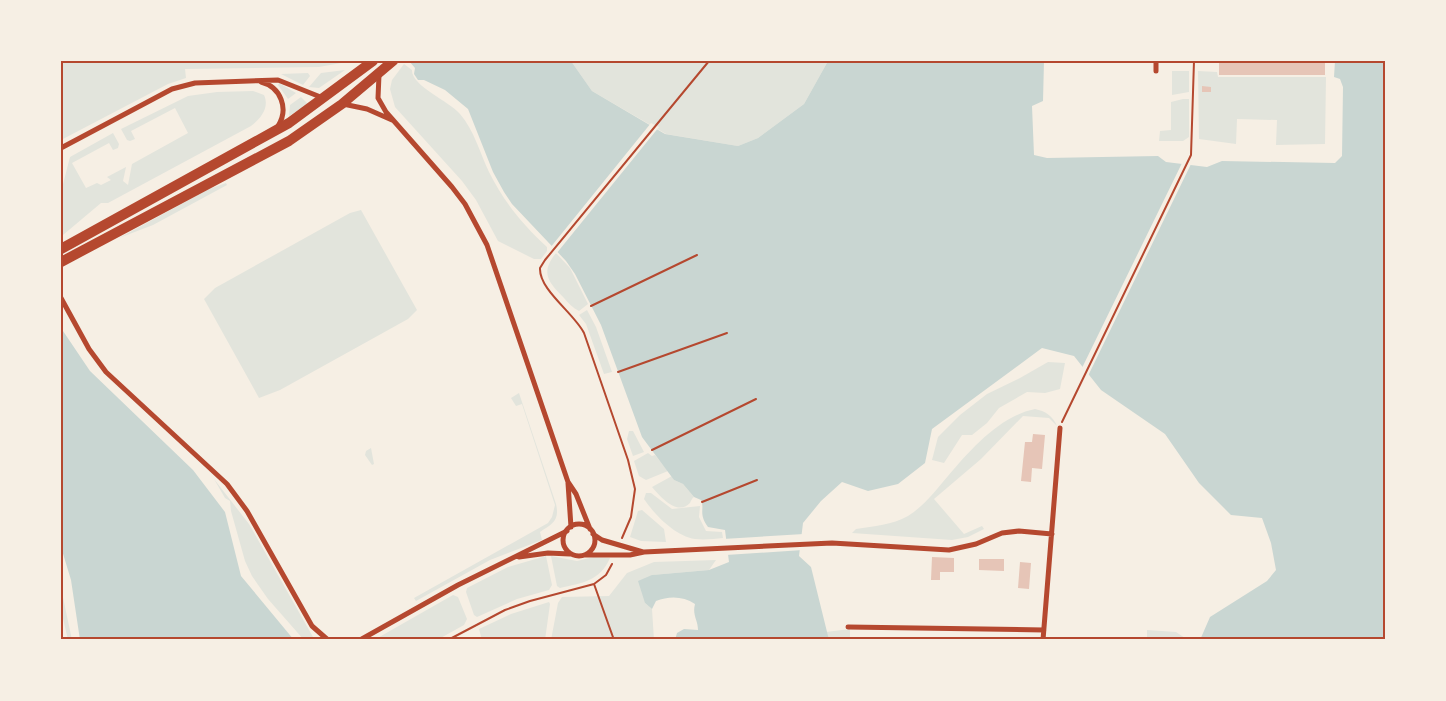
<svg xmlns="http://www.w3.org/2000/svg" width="1446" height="701" viewBox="0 0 1446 701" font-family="'DM Sans',sans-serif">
  <rect width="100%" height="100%" fill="#f6efe4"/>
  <path fill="#e2e4dc" d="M61 61H352L319 67 185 69 186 78 168 84 61 140Z
    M571 61H828L804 104 758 138 738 146 666 134 592 91Z
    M404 64 412 70C411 86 449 101 460 114 474 130 480 153 489 172 504 202 522 224 547 247V251L541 259H534L498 241 476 200 462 181 395 107 390 89 392 80Z
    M345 70 319 88 309 87 321 73Z
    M1172 71H1189V92L1172 95Z
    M1198 71 1217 72 1218 77H1326L1325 144 1276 145 1277 120 1237 119 1236 144 1199 139Z
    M308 73 310 76 303 85 281 74Z
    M279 83 296 93 288 99 278 85Z
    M253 91 264 95C270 108 260 119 251 126L108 203H101L63 235 61 192 70 157 113 133 119 144 118 148 113 150 109 143 72 163 86 188 97 183 101 185 111 180 107 177 126 167 123 181 128 185 132 164 188 133 175 108 131 131 135 139 130 141 127 140 121 129 188 96 217 92Z
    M301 97 308 104 289 116 290 105Z
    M1183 99H1189V137L1183 141H1159L1160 131 1171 130V102Z
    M226 183 227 185 153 225 119 238 209 189Z
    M361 210 417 310 408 319 280 390 259 398 204 299 215 288 350 213Z
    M556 253 570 268 588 304 579 311C573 308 568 303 564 298 548 282 540 273 556 253Z
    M587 310 596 327 612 372 604 374 586 324 579 315Z
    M1048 362 1065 363 1060 389 1045 393 1027 392 999 408 987 423 972 435H962L944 463 932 460 938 437 960 415 987 394 1020 378Z
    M519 393 556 504C560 521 552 524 540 532L542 540 490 560 416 601 414 598 548 523 552 517 555 505 522 404 516 406 511 398Z
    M1035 409C1045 411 1053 416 1057 426L1049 418 1023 416 981 459 934 499 964 534 982 526 984 529 968 537 952 540 852 533 856 529C874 526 892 525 908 516 924 506 936 490 948 476 971 449 1000 416 1035 409Z
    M629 431H633L644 452 633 456 627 439Z
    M371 448 374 464 372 465 365 455 366 451Z
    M648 453 652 456 655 455 668 471 646 480 639 476 634 461Z
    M672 476 674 480 683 484 694 497C692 498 691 501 690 503 677 517 659 495 652 487Z
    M214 479 249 524 313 637 311 640H304L268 599 252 576 245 561 231 511 230 501 225 498Z
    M646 493H651L672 509 700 506 699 517 706 531 722 532 723 538C714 539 704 540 695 539 675 536 655 515 644 499Z
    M642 510 664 529 666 542 641 541 630 537 638 511Z
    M546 556 552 585 549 590 517 599 477 617 474 615 466 592 467 588 508 567Z
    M551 556 577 561 594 557 610 558C600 581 582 583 560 588L557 586Z
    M716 560 709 570 652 575 645 603 652 609 654 640H551L558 603 562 597 609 596 627 573 654 562Z
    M61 588 72 640H68L61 610Z
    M453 595 458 597 467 619 464 625 437 640H374Z
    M549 602 550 604 545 640H482L479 629 511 614Z
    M850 629V640H829L826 632Z
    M1147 630 1176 632 1188 640H1147Z"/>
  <path fill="#c9d6d2" d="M409 61H571L592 91 665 134 738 146 758 138 804 104 828 61H1044L1043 101 1032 106 1034 155 1047 158 1158 156 1166 162 1207 167 1222 161 1335 163 1342 156 1343 87 1340 79 1334 77 1335 61H1385V640H1200L1210 617 1267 581 1276 570 1271 543 1262 518 1231 515 1199 483 1165 434 1101 390 1074 356 1042 348 932 429 925 463 898 484 868 491 842 482 821 501 803 523 799 556 811 567 829 640H675L677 633 684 629 698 630C698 620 692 615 695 604 683 596 669 596 656 601L652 609 645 603 638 581 652 575 709 570 729 562 725 530 708 527C698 513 705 509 701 500L694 497 683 484 674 480 642 437 601 325 575 274 566 261 512 204 504 192 493 172 468 109 445 90 424 80H418L414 74 415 68Z
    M61 328 90 371 193 470 225 512 241 576 294 640H80L71 580 61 547Z"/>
  <path fill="#f6efe4" d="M651 123 659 127 556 254 550 248Z
    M1183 161 1192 162 1087 378 1081 370Z
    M804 534 803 550 726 555 723 539Z"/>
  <path fill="#e6c5b7" d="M1219 61H1325V75H1219Z
    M1202 86 1211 87V92H1202Z
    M1033 434 1045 435 1042 469 1032 468 1031 482 1021 481 1025 442H1032Z
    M932 557 954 558V572H940V580H931Z
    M979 559H1004V571L979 570Z
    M1020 562 1031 563 1029 589 1018 588Z"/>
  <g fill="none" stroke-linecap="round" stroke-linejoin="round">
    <path stroke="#b5482f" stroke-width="2" d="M591 306 697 255
      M618 372 727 333
      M1062 422 1191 155 1194 61
      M652 450 756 399
      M702 502 757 480
      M622 538 631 517 635 489 628 460 584 333C574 313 539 290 540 268L545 260 709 61
      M594 584 614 640
      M448 640 505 610 530 601 594 584 606 575 612 564"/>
    <path stroke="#b5482f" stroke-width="5" d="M1156 61V71
      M379 75 378 98 386 112 452 187 465 204 487 245 568 482 576 494 590 529
      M261 82C281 87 289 109 278 126
      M343 104 367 109 392 120
      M61 148 172 89 195 83 278 80 323 98
      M61 298 89 349 106 372 227 484 247 511 312 626 328 640
      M568 483 571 527
      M563 540a16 16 0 1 1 32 0a16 16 0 1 1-32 0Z
      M593 534 602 540 643 552
      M586 555H630L644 552 832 543 949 550 976 544 1002 533 1019 531 1052 534
      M519 557 548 553 570 554
      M848 627 1044 630
      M360 640 458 585 567 531
      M1043 640 1060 428"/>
    <path stroke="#b5482f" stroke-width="10" d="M61 249 289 123 373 61
      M61 262 289 141 342 104 393 61"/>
  </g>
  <rect width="1446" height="701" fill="none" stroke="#f6efe4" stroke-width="125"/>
  <rect x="62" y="62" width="1322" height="576" fill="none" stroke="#b5482f" stroke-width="2"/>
</svg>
